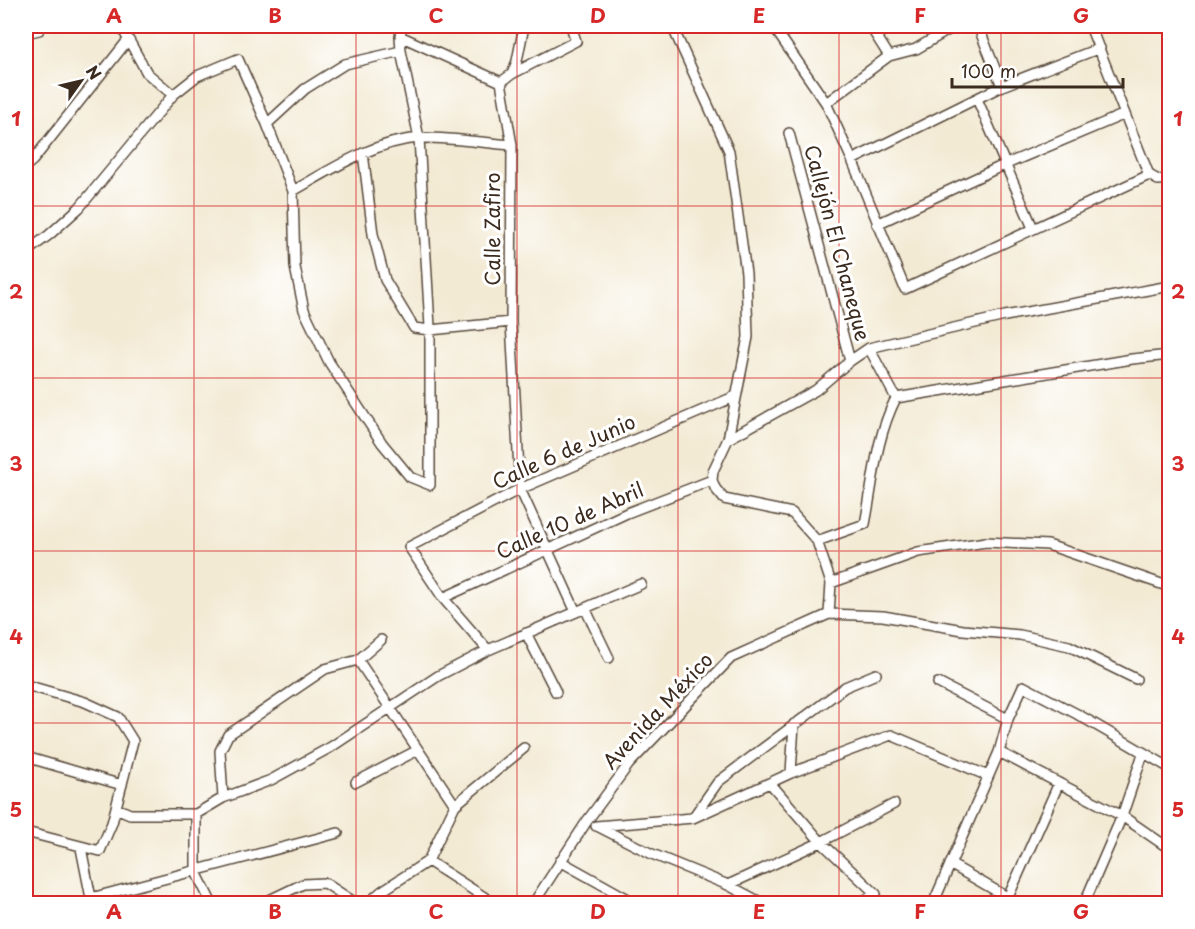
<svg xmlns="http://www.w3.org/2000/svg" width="1195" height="929" viewBox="0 0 1195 929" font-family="'Playpen Sans',sans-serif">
  <rect width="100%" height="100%" fill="#fff"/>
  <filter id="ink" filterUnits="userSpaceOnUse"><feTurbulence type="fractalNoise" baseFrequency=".0167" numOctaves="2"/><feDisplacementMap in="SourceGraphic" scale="12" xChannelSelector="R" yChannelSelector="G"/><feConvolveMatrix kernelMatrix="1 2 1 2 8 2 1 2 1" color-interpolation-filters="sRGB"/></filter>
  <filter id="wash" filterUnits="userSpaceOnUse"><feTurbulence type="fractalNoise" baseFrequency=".008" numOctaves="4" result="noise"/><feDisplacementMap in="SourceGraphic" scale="24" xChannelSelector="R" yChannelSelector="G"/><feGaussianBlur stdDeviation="1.35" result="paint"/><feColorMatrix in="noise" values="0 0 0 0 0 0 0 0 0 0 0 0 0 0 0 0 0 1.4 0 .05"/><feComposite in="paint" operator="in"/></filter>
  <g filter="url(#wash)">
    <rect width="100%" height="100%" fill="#f3ead4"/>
  </g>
  <g filter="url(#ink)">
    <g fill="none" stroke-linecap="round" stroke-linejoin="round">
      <defs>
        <path id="minor" d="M121 26 147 73 173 95
          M773 26 826 103 852 160 905 289 1149 175
          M870 26 889 56
          M978 26 1002 86
          M1090 26 1149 175 1158 180 1170 179
          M26 33 39 30
          M400 36 501 82
          M512 74 517 61 524 26
          M501 82 512 145 511 322 520 489 576 612
          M501 82 512 74 576 41 571 26
          M977 99 1033 228
          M826 103 889 56 916 49 955 26
          M267 124 305 89 345 64 401 51
          M789 133 850 361
          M363 153 373 234 385 280 414 328 430 330 511 322
          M852 160 1002 86 1100 48
          M26 166 33 160 128 40
          M293 191C332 169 374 141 420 138 447 137 484 143 512 145
          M877 224 1004 165 1125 114
          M26 252 49 235 79 208 173 95 197 76 238 59 267 124 293 191 295 267 304 310 329 362 382 443 410 477 430 485V327L419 138 401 51 400 36 402 26
          M869 348 896 398 1132 359 1170 355
          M728 439 816 390 850 361 869 348 1005 316 1170 286
          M817 541 865 524C874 479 875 440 896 398
          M831 583 918 552 986 542 1048 545 1170 587
          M443 598 627 513 712 480
          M585 608 609 658
          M829 614 883 616 963 630 1020 635 1069 646 1136 679
          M526 633 556 692
          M488 650 443 598 409 547 520 489 736 396
          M358 660 455 805
          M938 683 1008 719
          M26 685 85 702 118 717 133 741 112 823 100 851 26 832
          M999 752 1122 816 1170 849
          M26 757 122 785
          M791 773 794 724
          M356 782 418 750
          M770 783 821 842 876 894 858 904
          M223 798 220 751 228 735 325 669 358 660 381 640
          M116 808 130 814H196L223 798 271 780 331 747 438 676 488 650 641 584
          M196 814V872L212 904
          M694 816 718 782 845 687 876 674
          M596 826 693 818 791 773 891 735 988 776
          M597 826 652 854 728 885 764 904
          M81 848 91 898 338 833
          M428 861 455 805 524 748
          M428 861 495 904
          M560 861 637 904
          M950 864 1019 904
          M728 885 821 842 894 804
          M261 904 303 884 325 883 357 904
          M367 904 382 891 428 861
          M533 904 587 821 629 764 731 658 829 614 831 583 817 541 792 513 724 499 715 488 712 480 713 471 728 439 748 337 746 273 729 151 672 26
          M933 904 999 752 1008 719 1023 686 1077 714 1170 768
          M1005 904 1059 783
          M1084 904 1122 816 1143 754
          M1165 904 1170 893"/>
      </defs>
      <use href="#minor" stroke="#574739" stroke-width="12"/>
      <use href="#minor" stroke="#fff" stroke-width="9"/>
    </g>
  </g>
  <path fill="none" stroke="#d62828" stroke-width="1.5" stroke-opacity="0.55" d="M194 26V904M356 26V904M517 26V904M678 26V904M839 26V904M1001 26V904M26 206H1170M26 378H1170M26 551H1170M26 723H1170"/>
  <g text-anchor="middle" stroke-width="6" stroke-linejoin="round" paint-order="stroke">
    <g font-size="20" fill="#3b2a1e" stroke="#fff">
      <text transform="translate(493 229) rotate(-90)" y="7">Calle Zafiro</text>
      <text transform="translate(837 243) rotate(75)" y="7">Callejón El Chaneque</text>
      <text transform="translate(564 452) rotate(-24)" y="7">Calle 6 de Junio</text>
      <text transform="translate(570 521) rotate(-24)" y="7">Calle 10 de Abril</text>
      <text transform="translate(658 711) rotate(-47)" y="7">Avenida México</text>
    </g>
  </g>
  <rect width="1195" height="929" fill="none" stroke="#fff" stroke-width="66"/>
  <g transform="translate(81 81) rotate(56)" stroke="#ffffff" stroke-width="4.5" paint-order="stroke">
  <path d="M0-4.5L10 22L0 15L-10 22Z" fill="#3b2a1e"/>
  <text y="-9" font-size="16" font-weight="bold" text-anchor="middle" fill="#3b2a1e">N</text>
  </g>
  <path d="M952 78v9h171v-9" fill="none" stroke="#3b2a1e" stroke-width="3"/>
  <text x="961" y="78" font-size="18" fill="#3b2a1e" stroke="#ffffff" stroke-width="4.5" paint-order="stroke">100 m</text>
  <rect x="33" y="33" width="1129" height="863" fill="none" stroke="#d62828" stroke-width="2"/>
  <g font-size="20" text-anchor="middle" font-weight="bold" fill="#d62828">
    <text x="114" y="23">A</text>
    <text x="275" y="23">B</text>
    <text x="436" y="23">C</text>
    <text x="598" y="23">D</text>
    <text x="759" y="23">E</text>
    <text x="920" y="23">F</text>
    <text x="1081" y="23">G</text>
    <text x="16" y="126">1</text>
    <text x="1178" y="126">1</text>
    <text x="16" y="299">2</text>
    <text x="1178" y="299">2</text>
    <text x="16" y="471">3</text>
    <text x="1178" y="471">3</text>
    <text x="16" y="644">4</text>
    <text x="1178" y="644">4</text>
    <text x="16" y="817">5</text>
    <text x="1178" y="817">5</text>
    <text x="114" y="919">A</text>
    <text x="275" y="919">B</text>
    <text x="436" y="919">C</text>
    <text x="598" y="919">D</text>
    <text x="759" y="919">E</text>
    <text x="920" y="919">F</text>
    <text x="1081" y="919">G</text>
  </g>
</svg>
